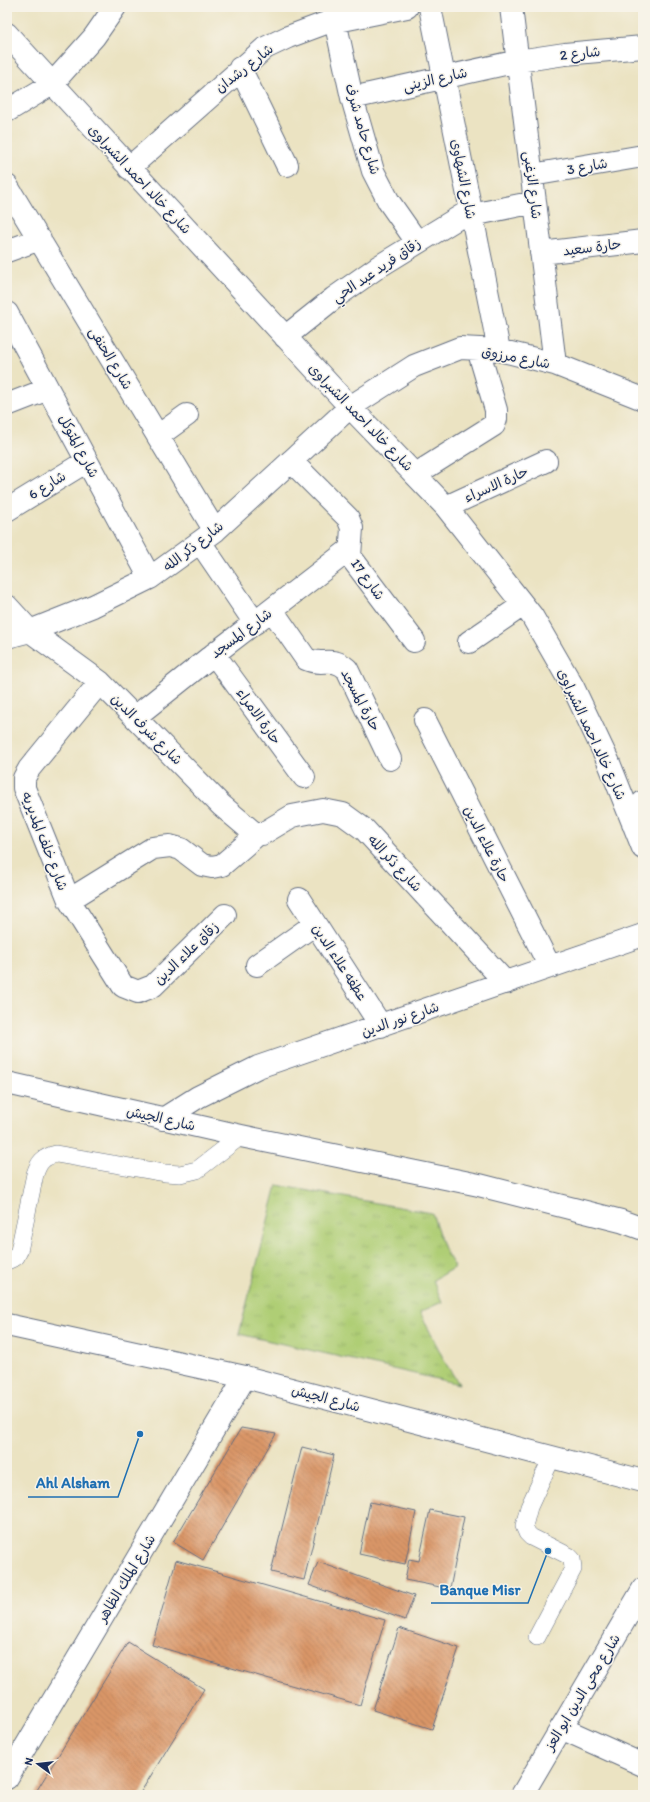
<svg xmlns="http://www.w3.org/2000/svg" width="650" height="1802" viewBox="0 0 650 1802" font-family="Itim,'Playpen Sans Arabic',sans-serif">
  <defs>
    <pattern id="park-tufts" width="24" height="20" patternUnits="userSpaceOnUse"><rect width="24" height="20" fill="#afce75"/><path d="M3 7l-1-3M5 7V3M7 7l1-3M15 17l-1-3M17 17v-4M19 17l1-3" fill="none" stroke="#96b168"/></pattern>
    <pattern id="building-back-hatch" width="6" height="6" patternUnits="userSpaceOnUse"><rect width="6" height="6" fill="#da9668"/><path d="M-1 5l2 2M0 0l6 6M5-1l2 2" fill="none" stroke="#b07b59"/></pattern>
  </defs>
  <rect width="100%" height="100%" fill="#f7f3e8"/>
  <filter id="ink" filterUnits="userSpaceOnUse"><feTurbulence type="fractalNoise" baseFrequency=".025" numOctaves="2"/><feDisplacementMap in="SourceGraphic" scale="8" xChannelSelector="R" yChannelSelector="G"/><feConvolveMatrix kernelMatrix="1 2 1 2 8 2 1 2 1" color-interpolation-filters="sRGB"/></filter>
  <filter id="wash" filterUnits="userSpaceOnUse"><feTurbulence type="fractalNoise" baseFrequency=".012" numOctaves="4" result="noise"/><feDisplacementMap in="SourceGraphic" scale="16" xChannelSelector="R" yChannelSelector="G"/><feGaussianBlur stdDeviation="0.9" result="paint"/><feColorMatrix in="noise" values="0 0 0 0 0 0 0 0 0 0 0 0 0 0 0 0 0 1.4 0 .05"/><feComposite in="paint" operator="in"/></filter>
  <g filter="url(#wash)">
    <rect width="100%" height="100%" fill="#ebe3c2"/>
    <path fill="url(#park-tufts)" stroke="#657e6a" d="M277 1185 432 1213 444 1249 455 1267 433 1280 442 1302 420 1312 446 1364 459 1384 239 1334Z"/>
    <g id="blocks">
      <path fill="url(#building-back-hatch)" d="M241 1428 276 1434 203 1560 173 1542Z
        M302 1447 334 1455 304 1580 271 1572Z
        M370 1502 416 1512 405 1564 359 1554Z
        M430 1510 464 1517 450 1589 405 1580 409 1559 419 1561Z
        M176 1560 385 1620 360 1705 152 1645Z
        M318 1562 414 1596 405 1620 309 1585Z
        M399 1628 459 1648 432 1729 373 1710Z
        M128 1642 204 1689 139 1795H34Z"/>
    </g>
  </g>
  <g filter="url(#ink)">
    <use href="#blocks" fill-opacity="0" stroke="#646e81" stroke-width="1"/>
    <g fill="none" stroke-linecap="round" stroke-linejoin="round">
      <defs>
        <path id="service" d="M7 1261 16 1257 19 1251 35 1174C39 1162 43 1157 56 1154L165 1173 180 1174 197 1170 241 1136
          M537 1637 573 1569 572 1559 569 1556 531 1537 527 1533 524 1526 529 1507 552 1457"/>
        <path id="minor" d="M332 7 352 98 373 171 389 202 417 242
          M430 7 499 350
          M511 7 555 364
          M7 34 350 407 446 507 532 616 573 687 609 763 643 848
          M240 68 287 165
          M352 98 518 61 565 54 643 47
          M7 111 52 84 94 37 115 7
          M129 168 265 48 288 37 323 24 407 7
          M532 175 643 156
          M7 186 215 531
          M472 215 535 202
          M7 251 40 239
          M541 253 643 241
          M7 313 150 578
          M285 337 334 298 378 267 471 210
          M7 405 48 389
          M158 436 187 415
          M291 461 348 518 352 528 350 556 414 641
          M416 474 494 425 496 419V410L478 349
          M446 507 546 461
          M7 510 87 461
          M200 542 255 623
          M7 606 30 631 100 682 221 805 253 832 262 834 292 816 323 810 343 814 365 830 506 983
          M272 610 306 659C322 667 331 655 347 669L390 759
          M7 637 30 631 93 606 150 578 215 531 350 407 414 366 460 348 499 350 555 364 643 399
          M469 642 523 605
          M214 654 304 777
          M100 682 29 769 24 778V788L69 900 123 986 138 992 153 986 225 915
          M135 717 214 654 349 550
          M425 720 550 967
          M633 824 643 802
          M299 899 381 1026
          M69 900 153 848 170 846 181 849 202 865 212 867 222 865 258 834
          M257 965 315 924
          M163 1119 198 1097 258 1067 643 935
          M561 1728 643 1765
          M7 1778 245 1377"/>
        <path id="secondary" d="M522 1795 643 1589"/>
        <path id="primary" d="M7 1083 241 1136 479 1185 621 1221 643 1229
          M7 1325 245 1377 643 1481"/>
      </defs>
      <use href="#service" stroke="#646e81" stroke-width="18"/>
      <use href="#minor" stroke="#646e81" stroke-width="24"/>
      <use href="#secondary" stroke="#646e81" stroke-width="24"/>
      <use href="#primary" stroke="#646e81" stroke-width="24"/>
      <use href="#service" stroke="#fff" stroke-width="17"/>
      <use href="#minor" stroke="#fff" stroke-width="22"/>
      <use href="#secondary" stroke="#fff" stroke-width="22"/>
      <use href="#primary" stroke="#fff" stroke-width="22"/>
    </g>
  </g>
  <g text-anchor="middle" stroke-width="3" stroke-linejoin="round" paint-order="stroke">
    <g font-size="14" fill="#1b2f5e" stroke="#f7f3e8">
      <text transform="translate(580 53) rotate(-6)" y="5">شارع 2</text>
      <text transform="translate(244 68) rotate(-38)" y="5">شارع رشدان</text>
      <text transform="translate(435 79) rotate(-13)" y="5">شارع الزينى</text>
      <text transform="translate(363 129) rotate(74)" y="5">شارع حامد شرف</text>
      <text transform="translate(587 166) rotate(-10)" y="5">شارع 3</text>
      <text transform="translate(140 179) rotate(47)" y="5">شارع خالد احمد الشبراوى</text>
      <text transform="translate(464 179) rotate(79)" y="5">شارع الشهاوى</text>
      <text transform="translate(533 185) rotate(83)" y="5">شارع الزغبى</text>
      <text transform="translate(592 247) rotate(-7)" y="5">حارة سعيد</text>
      <text transform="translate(376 270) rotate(-34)" y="5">زقاق فريد عبد الحي</text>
      <text transform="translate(516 357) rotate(11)" y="5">شارع مرزوق</text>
      <text transform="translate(111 358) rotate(59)" y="5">شارع الحنفى</text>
      <text transform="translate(361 417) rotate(46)" y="5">شارع خالد احمد الشبراوى</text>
      <text transform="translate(79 446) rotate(62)" y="5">شارع المتوكل</text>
      <text transform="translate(496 484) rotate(-24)" y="5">حارة الاسراء</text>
      <text transform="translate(47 485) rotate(-32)" y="5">شارع 6</text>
      <text transform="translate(193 546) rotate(-38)" y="5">شارع ذكر الله</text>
      <text transform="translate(368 579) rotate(54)" y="5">شارع 17</text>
      <text transform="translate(241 633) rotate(-37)" y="5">شارع المسجد</text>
      <text transform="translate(361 700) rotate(62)" y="5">حارة المسجد</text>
      <text transform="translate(259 716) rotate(54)" y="5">حارة الامراء</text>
      <text transform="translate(147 729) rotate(45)" y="5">شارع شرف الدين</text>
      <text transform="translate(592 734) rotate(65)" y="5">شارع خالد احمد الشبراوى</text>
      <text transform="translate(45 841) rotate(69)" y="5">شارع خلف المديريه</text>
      <text transform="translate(487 844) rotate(63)" y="5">حارة علاء الدين</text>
      <text transform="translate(395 863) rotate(47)" y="5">شارع ذكر الله</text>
      <text transform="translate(186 953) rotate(-44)" y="5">زقاق علاء الدين</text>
      <text transform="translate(340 962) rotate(57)" y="5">عطفه علاء الدين</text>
      <text transform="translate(400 1019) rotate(-19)" y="5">شارع نور الدين</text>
      <text transform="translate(161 1118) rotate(13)" y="5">شارع الجيش</text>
      <text transform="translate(326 1398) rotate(15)" y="5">شارع الجيش</text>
      <text transform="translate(126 1578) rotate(-59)" y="5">شارع الملك الظاهر</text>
      <text transform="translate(582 1692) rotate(-59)" y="5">شارع محى الدين ابو العز</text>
    </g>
  </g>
  <path fill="none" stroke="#1f6fb2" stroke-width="1.5" d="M140 1434L118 1497H28M548 1551L528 1603H431"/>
  <g fill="#1f6fb2" stroke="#f7f3e8" stroke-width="1.5">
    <circle cx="140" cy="1434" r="4"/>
    <circle cx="548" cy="1551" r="4"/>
  </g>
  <g font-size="15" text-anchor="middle" font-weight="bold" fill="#1f6fb2" stroke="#f7f3e8" stroke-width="3" stroke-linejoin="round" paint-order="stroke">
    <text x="73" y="1488">Ahl Alsham</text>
    <text x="480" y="1595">Banque Misr</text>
  </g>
  <rect width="650" height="1802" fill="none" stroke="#f7f3e8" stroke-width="24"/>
  <g transform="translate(38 1764) rotate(285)" stroke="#f7f3e8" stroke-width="3" paint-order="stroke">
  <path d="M0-3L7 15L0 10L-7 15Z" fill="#1b2f5e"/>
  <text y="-6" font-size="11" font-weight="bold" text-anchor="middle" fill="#1b2f5e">N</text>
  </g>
</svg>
